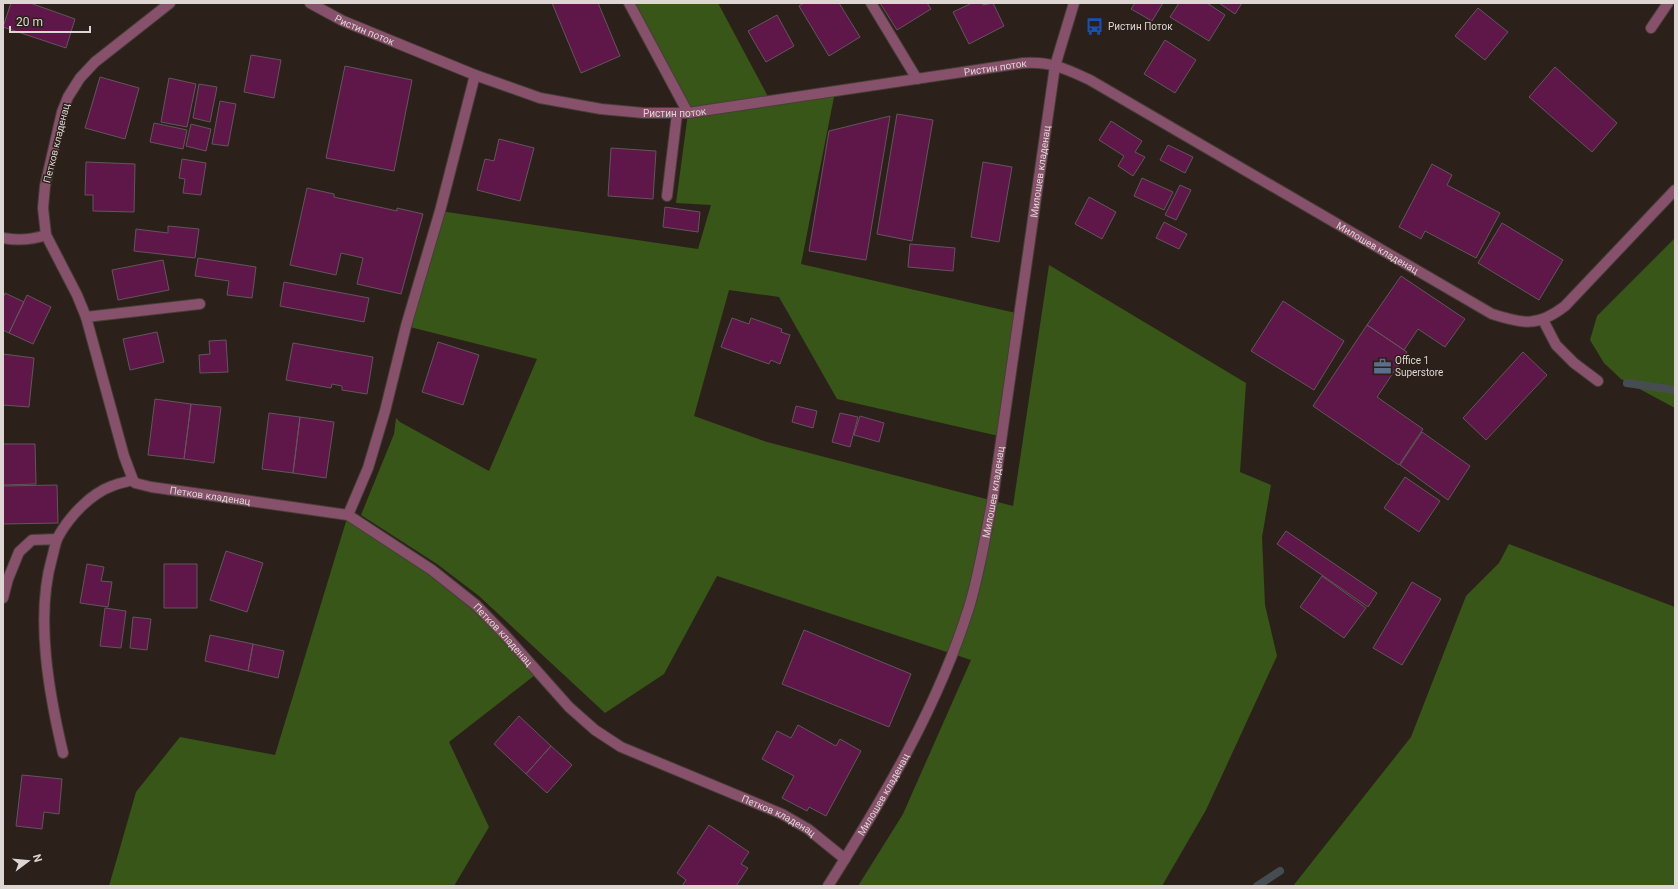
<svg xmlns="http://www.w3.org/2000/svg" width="1678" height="889" viewBox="0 0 1678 889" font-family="Roboto,sans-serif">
  <rect width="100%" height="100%" fill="#2b211a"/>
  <path fill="#385618" d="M629 3H718L771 102 835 92 801 264 1020 314 1003 437 837 399 779 297 729 290 694 416 767 442 1013 506 1049 265 1246 383 1240 472 1271 485 1262 537 1265 605 1277 656 1206 810 1162 886H858L903 814 971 660 717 576 664 674 605 713 479 596 437 564 361 515 394 434 396 418 400 422 489 471 537 359 406 326 440 211 698 249 711 205 676 203 688 113Z
    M1675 238V408L1621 379 1604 363 1590 340 1597 316Z
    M348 515 476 605 539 672 449 742 489 827 454 886H109L136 792 180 737 275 755Z
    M1509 544 1675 607V886H1293L1411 737 1466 596 1499 563Z"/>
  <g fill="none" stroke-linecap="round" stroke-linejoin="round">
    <path stroke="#464d51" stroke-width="8" d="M1627 383 1675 390
      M1257 886 1280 871"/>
  </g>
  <path fill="#5f1749" stroke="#62555c" d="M11 3H30L75 19 66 48 3 27Z
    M552 3H598L620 56 581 73Z
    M804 3H839L860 37 829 56 799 6Z
    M880 3H927L931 9 897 30Z
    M972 3H982L983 5 993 3 1004 26 969 44 953 12Z
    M1135 3H1163L1152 21 1131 9Z
    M1179 3H1207L1225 15 1209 41 1170 17Z
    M1219 3H1242L1235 14Z
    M1478 8 1508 32 1485 60 1455 36Z
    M777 15 794 46 766 62 748 31Z
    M1165 40 1196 60 1175 93 1144 74Z
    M251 55 281 60 274 98 244 92Z
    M345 66 412 80 394 171 326 158Z
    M1555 67 1617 123 1592 152 1529 97Z
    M100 77 139 88 125 139 85 128Z
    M169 78 196 84 187 127 161 122Z
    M199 84 217 87 210 122 193 118Z
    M220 101 236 104 228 146 212 144Z
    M897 114 933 120 912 241 877 234Z
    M890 116 866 260 809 251 829 131Z
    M1111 121 1142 141 1135 152 1145 157 1133 176 1118 166 1124 156 1099 140Z
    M154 123 187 130 183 149 150 142Z
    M191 124 211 129 206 151 186 146Z
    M499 139 534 148 520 201 477 190 485 159 494 161Z
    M1168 145 1193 157 1185 173 1160 160Z
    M611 148 656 151 653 199 608 196Z
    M182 159 206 163 201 195 183 193 185 179 179 178Z
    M86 162 135 164 134 212 93 211V195H85Z
    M983 162 1012 167 999 242 971 237Z
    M1432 164 1452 175 1447 185 1500 213 1476 258 1425 231 1421 239 1399 227Z
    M1142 178 1173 192 1164 210 1134 196Z
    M1180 185 1191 190 1176 220 1165 215Z
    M307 188 334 194V197L397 211V208L423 214 401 294 357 284 363 258 341 253 336 275 290 265Z
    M1089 197 1116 212 1102 239 1075 224Z
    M665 207 700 212 698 232 663 227Z
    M1164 222 1187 234 1179 249 1156 238Z
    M1502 223 1563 260 1539 300 1478 263Z
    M168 226 199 229 195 258 134 251 136 229 168 233Z
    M910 244 955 248 953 271 908 267Z
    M198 258 256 267 252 298 227 295 229 281 195 276Z
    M163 260 169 290 118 300 112 270Z
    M1401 276 1465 319 1445 347 1418 329 1404 350 1367 325Z
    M284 282 369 298 364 322 280 306Z
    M5 293 24 302 9 333 3 330V298Z
    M27 295 51 307 33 344 9 333Z
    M1283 301 1344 341 1314 390 1251 351Z
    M732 318 749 324 751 318 782 329 781 332 790 335 780 364 771 360 769 364 721 347Z
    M1367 325 1407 352 1377 397 1423 429 1399 465 1313 406Z
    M157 332 164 362 130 370 123 339Z
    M226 340 228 372 200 373 199 355 210 354 209 341Z
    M438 342 479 355 463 405 422 392Z
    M293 343 373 357 367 394 342 390V386L332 384 331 388 286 380Z
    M1523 352 1547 375 1486 440 1463 418Z
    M3 354 34 358 29 407 3 405Z
    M155 399 191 404 184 459 148 455Z
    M191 404 221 407 214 463 184 459Z
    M796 406 817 411 813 428 792 422Z
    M269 413 300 417 293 473 262 469Z
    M840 413 858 417 850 447 832 442Z
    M860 416 884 423 879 442 854 435Z
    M300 417 334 422 326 478 293 473Z
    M1422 432 1470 466 1448 500 1400 465Z
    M3 444H35L36 484 3 485Z
    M1405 477 1440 501 1419 532 1384 508Z
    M57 485 58 523 3 524V486Z
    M1286 531 1377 593 1368 607 1277 544Z
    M226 551 263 563 247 612 210 600Z
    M87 564 104 567 101 581 112 582 108 607 80 603Z
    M164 564H197V608H164Z
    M1322 576 1366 608 1344 638 1300 607Z
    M1412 582 1441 599 1402 665 1373 648Z
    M105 608 126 611 121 648 100 646Z
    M133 617 151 619 147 650 130 648Z
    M804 630 911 674 889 727 782 684Z
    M210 635 253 644 248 671 205 661Z
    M253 644 284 651 278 678 248 671Z
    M519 716 551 746 526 774 494 744Z
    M798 725 836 746 840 739 861 751 826 816 809 807 807 811 782 798 794 776 762 759 777 731 791 738Z
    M551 746 572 765 547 793 526 774Z
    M22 775 62 779 59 814 44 812 42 829 16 826Z
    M709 825 749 852 741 864 748 868 736 886H682L686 880 677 873Z"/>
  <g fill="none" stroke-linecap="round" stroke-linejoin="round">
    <defs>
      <path id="service" d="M871 3 917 79
        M1651 28 1668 3
        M667 196 677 114
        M3 238C18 241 31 240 46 235
        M86 317 200 304
        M1543 320 1556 345 1574 363 1598 381
        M3 598 8 579 19 552 32 540 57 539
        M63 753C49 694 35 617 52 558 54 551 55 543 58 537 69 517 90 494 112 486 119 483 126 482 133 480"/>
      <g id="minor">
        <path id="s1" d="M170 3 95 62 80 78 68 97 62 112 45 186 43 208 46 235 77 295 86 317 124 456 133 480 135 483 151 487 348 515 432 570 476 605 505 635 569 707 595 730 621 747 782 814 808 829 845 859"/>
        <path id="s2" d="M310 3 343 21 475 75 540 98 601 109 644 113H688L1023 63C1051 61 1066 69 1090 80L1492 314C1523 324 1538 327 1565 306L1675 190"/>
        <path d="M629 3 688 113"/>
        <path d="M348 515 368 468 385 411 406 326 440 211 475 75"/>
      </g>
      <g id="tertiary">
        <path id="s3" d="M828 886C884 797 939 705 970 604 980 569 986 533 993 497L1055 66 1074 3"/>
      </g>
    </defs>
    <use href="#service" stroke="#473e37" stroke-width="12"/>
    <use href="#minor" stroke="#473e37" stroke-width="12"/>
    <use href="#tertiary" stroke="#473e37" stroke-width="12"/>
    <use href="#service" stroke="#87516c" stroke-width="10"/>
    <use href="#minor" stroke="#87516c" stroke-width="10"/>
    <use href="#tertiary" stroke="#87516c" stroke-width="10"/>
  </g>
  <defs>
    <symbol id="bus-bare" viewBox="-9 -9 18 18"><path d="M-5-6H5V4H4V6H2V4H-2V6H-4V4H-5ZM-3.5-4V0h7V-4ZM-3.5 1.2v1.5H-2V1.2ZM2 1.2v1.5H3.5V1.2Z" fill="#1a4fb4" stroke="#2b211a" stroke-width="2.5" paint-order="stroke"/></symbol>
    <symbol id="office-bare" viewBox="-9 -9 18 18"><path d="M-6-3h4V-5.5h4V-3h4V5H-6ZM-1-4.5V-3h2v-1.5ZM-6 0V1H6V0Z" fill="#5c6f8a" stroke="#2b211a" stroke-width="2.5" paint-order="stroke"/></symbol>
  </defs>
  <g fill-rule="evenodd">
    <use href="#bus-bare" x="1082" y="14" width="25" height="25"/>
    <use href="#office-bare" x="1370" y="354" width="25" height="25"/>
  </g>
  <g text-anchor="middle" stroke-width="3" stroke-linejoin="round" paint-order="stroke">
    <g font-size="10" fill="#ddd6d2" stroke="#2b211a" text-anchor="start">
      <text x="1108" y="30">Ристин Поток</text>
      <text x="1395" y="364">Office 1<tspan x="1395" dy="12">Superstore</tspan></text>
    </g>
    <g font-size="10" fill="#ddd6d2" stroke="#2b211a">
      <text dy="4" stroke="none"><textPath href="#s2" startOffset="61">Ристин поток</textPath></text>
      <text dy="4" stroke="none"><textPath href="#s2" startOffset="709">Ристин поток</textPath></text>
      <text dy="4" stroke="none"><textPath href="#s2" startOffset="385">Ристин поток</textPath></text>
      <text transform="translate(56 143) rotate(-76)" y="4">Петков кладенац</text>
      <text dy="4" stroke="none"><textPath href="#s3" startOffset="755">Милошев кладенац</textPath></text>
      <text dy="4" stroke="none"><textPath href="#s2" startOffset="1140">Милошев кладенац</textPath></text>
      <text dy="4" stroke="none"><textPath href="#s3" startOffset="431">Милошев кладенац</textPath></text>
      <text dy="4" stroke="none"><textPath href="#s1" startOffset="622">Петков кладенац</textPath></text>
      <text dy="4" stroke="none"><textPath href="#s1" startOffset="958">Петков кладенац</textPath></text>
      <text dy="4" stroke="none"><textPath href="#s3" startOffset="107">Милошев кладенац</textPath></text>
      <text dy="4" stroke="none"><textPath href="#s1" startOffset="1294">Петков кладенац</textPath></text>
    </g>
  </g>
  <rect width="1678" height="889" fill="none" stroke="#ddd6d2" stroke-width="8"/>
  <g transform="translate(28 861) rotate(74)" stroke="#2b211a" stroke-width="3" paint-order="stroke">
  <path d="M0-3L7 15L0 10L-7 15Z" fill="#ddd6d2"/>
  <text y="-6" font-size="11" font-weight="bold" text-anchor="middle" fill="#ddd6d2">N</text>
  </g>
  <path d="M10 26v6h80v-6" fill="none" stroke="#ddd6d2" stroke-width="2"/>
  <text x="16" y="26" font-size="12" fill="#ddd6d2" stroke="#2b211a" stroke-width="3" paint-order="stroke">20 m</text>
</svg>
